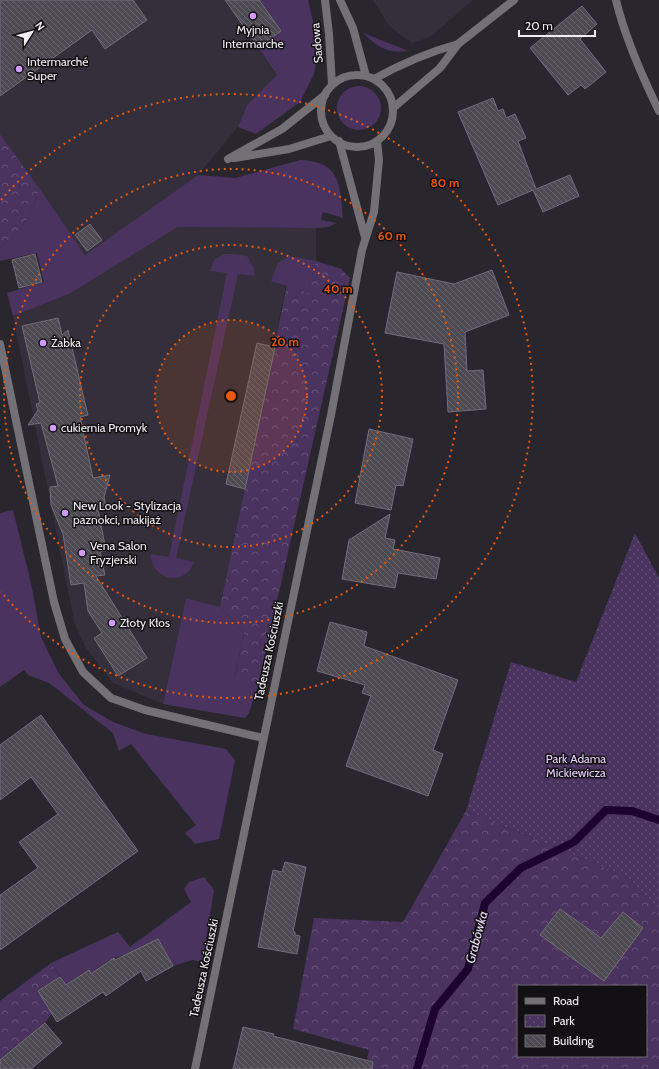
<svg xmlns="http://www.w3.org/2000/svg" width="659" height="1069" viewBox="0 0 659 1069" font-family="Cabin,sans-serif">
  <defs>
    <pattern id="forest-crowns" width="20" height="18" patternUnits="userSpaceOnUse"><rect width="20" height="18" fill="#4b3360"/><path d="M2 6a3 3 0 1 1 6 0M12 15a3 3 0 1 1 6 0" fill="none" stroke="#655177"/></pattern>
    <pattern id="park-dots" width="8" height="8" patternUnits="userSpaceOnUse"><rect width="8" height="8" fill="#4b3360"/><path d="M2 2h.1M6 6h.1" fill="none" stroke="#655177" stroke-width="1.8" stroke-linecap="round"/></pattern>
    <pattern id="building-back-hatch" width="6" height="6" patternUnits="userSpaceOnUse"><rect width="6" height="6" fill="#4e4a52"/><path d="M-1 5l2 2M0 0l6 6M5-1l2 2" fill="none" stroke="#68646c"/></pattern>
  </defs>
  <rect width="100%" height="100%" fill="#2a262e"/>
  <path fill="#352f3b" d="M0 0H225L277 76 247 105 238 127 198 175 85 255 0 134Z
    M373 0H473L430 37 412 43 389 26Z
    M178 227 316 228V261L308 293 286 286 220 607 186 598 163 704 113 683 86 648 75 625 13 316 69 294Z"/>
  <path fill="#4b3360" d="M225 0H308L314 26 317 55 314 74 300 102 256 134 238 127 247 105 277 75Z
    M363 33 409 51C387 53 380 49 363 33Z
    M337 108a22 22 0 1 1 44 0a22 22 0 1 1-44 0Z
    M300 160C341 161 340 186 343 218L323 212 321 220 337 223 328 227 316 228 178 227 69 294 13 316 7 293 44 282 37 253 0 261V248C22 229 32 217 39 188L85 255 198 175 235 178Z
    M224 254H234L247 256 254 268V276L238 274 176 558 194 562C192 565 191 570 188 572 172 586 150 573 151 554L169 557 227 273 210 271 214 260Z
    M290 256 316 261 308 293 271 281 278 263Z
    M13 510 31 583 41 637 59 674 84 705 113 722 146 734 226 749 235 760 219 839 195 844 185 833 196 825 131 744 119 751 113 733 49 683 28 675 24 670 0 687V513Z
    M186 598 220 607 244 632 235 676 248 688 258 685 249 713 245 718 163 704Z
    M204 877 214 890 202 962 192 960 173 966 158 939 131 954 114 958 91 974 88 970 66 985 51 963 118 932 130 947 191 902 184 889 189 882Z"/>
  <path fill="url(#forest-crowns)" fill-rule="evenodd" d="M0 134 39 188C32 217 22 229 0 248Z
    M316 261 341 269 350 278 258 685 248 688 235 677 244 632 220 607 287 285 308 293Z
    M466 811 628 877 654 908 659 920V1069H365L369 1050 293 1029 314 918 403 922ZM518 986H646V1056H518Z
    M51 963 60 977 38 991 52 1013 45 1023 0 1060V1001Z"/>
  <path fill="url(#park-dots)" d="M635 533 659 578V920L654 908 628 877 466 811 511 662 576 682Z"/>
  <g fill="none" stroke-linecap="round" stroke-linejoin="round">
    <path stroke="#1d042f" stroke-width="8" d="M417 1069 435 1009 468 969 485 903 521 868 574 842 606 810 632 811 659 820"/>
  </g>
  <path fill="url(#building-back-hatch)" stroke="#726d76" d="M0 0H133L147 20 105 49 92 30 0 96Z
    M225 0H259L281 31 258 47Z
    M582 6 597 24 580 39 606 72 585 89 581 85 568 95 530 48Z
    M493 98 498 111 503 109 506 118 515 114 526 138 518 141 536 189 570 175 579 196 543 212 533 190 498 205 458 112Z
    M90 224 102 240 87 251 75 235Z
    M35 254 42 282 19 288 12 260Z
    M492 270 509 315 465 332 467 371 483 370 486 409 448 412 444 344 385 333 397 272 454 284Z
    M58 318 62 335 68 330 84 399 88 415 80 417 93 478 110 475 104 497 106 508 98 509 106 551 100 552 105 575 96 576 147 658 118 676 94 638 102 633 88 611 84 583 71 585 63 534 51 505 50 487 58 486 41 423 28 425 38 410 36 404 40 403 22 326Z
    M257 343 275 347 245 489 226 484Z
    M369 429 413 439 403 486 396 485 391 510 355 503Z
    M390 514 385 538 395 540 393 549 440 558 436 579 398 573 395 588 342 579 349 540Z
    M330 622 367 632 364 646 458 680 433 750 443 754 428 796 346 766 371 696 362 693 365 685 317 671Z
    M41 715 138 851 0 950V895L38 868 19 842 58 814 31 777 0 800V745Z
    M285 862 306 867 293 932H295V935L300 936 297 954 258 947 273 870 282 872Z
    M560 909 601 938 623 912 643 928 604 981 540 935Z
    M158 939 173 966 146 981 141 971 106 996 103 992 57 1022 38 991 60 977 66 985 89 970 91 974 114 958 115 960Z
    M45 1023 62 1043 31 1069H0V1060Z
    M243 1027 274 1034 273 1036 373 1062 372 1069H233Z"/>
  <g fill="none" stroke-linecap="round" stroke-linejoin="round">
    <path stroke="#737175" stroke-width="8" d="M234 158 289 149 331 136
      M228 159 282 129 325 95
      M0 344 54 602 65 639 83 672 111 698 145 710 263 738"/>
    <path stroke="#737175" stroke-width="8" d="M616 0C625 38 642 76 659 111"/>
    <path stroke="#737175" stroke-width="8" d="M325 0 329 34 332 85
      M340 0 353 28 366 76
      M321 111a36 36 0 1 1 72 0a36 36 0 1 1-72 0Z
      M374 79C401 64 429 52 458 44
      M393 108 440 68 458 44 514 0
      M339 141 365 237
      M195 1069 331 415 362 250 374 212 379 160 377 141"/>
  </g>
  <circle cx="231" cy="396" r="76" fill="#e8590c" fill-opacity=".12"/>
  <g fill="none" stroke="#e8590c" stroke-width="2" stroke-dasharray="2 4">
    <circle cx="231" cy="396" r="76"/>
    <circle cx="231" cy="396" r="151"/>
    <circle cx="231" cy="396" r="227"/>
    <path d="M1 200A302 302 0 1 1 1 592"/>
  </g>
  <g fill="#d09dff" stroke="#121013" stroke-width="1.5">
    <circle cx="253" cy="16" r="4"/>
    <circle cx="19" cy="69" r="4"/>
    <circle cx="43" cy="343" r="4"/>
    <circle cx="53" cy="428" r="4"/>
    <circle cx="65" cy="513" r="4"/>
    <circle cx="82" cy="553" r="4"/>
    <circle cx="112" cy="623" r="4"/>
  </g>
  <g text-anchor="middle" stroke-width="3" stroke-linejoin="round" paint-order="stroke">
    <g font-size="12" fill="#f2eff4" stroke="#121013" text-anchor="start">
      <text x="253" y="34" text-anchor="middle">Myjnia<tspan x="253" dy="14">Intermarche</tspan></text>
      <text x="27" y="66">Intermarché<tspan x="27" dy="14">Super</tspan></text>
      <text x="51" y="347">Żabka</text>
      <text x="61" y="432">cukiernia Promyk</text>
      <text x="73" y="510">New Look - Stylizacja<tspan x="73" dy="14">paznokci, makijaż</tspan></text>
      <text x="90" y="550">Vena Salon<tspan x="90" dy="14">Fryzjerski</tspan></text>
      <text x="120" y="627">Złoty Kłos</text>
    </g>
    <g font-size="12" fill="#f2eff4" stroke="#121013">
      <text transform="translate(317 43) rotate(-95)" y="4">Sadowa</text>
      <text transform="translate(269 651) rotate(-78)" y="4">Tadeusza Kościuszki</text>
      <text transform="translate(204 968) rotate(-78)" y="4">Tadeusza Kościuszki</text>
    </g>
    <g font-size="12" fill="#e5cffd" stroke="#121013">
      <text x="576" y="763">Park Adama<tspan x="576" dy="14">Mickiewicza</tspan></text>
    </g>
    <g font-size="13" font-style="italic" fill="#e9daf9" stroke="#121013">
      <text transform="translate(476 937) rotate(-75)" y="5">Grabówka</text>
    </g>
  </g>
  <circle cx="231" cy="396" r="6" fill="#e8590c" stroke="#121013" stroke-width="2"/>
  <g font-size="12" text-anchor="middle" font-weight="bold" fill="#e8590c" stroke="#121013" stroke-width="3" stroke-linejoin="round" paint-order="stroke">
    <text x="445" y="187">80 m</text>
    <text x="392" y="240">60 m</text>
    <text x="338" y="293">40 m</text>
    <text x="285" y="346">20 m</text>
  </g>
  <rect x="517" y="985" width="130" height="72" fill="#121013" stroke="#6c696d"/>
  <rect x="525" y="998" width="20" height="6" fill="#737175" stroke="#6c696d"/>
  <text x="553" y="1005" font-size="12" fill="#f2eff4">Road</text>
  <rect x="525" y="1015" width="20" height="12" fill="url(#park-dots)" stroke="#6c696d"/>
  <text x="553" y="1025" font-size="12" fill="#f2eff4">Park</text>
  <rect x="525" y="1035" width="20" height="12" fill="url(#building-back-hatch)" stroke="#6c696d"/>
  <text x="553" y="1045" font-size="12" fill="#f2eff4">Building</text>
  <g transform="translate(32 32) rotate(54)" stroke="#121013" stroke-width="3" paint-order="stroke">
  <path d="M0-3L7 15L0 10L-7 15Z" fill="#f2eff4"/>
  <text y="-6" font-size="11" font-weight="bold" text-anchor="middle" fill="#f2eff4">N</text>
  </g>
  <path d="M519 30v6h76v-6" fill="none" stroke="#f2eff4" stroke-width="2"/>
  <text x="525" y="30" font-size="12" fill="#f2eff4" stroke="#121013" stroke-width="3" paint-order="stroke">20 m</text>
</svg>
